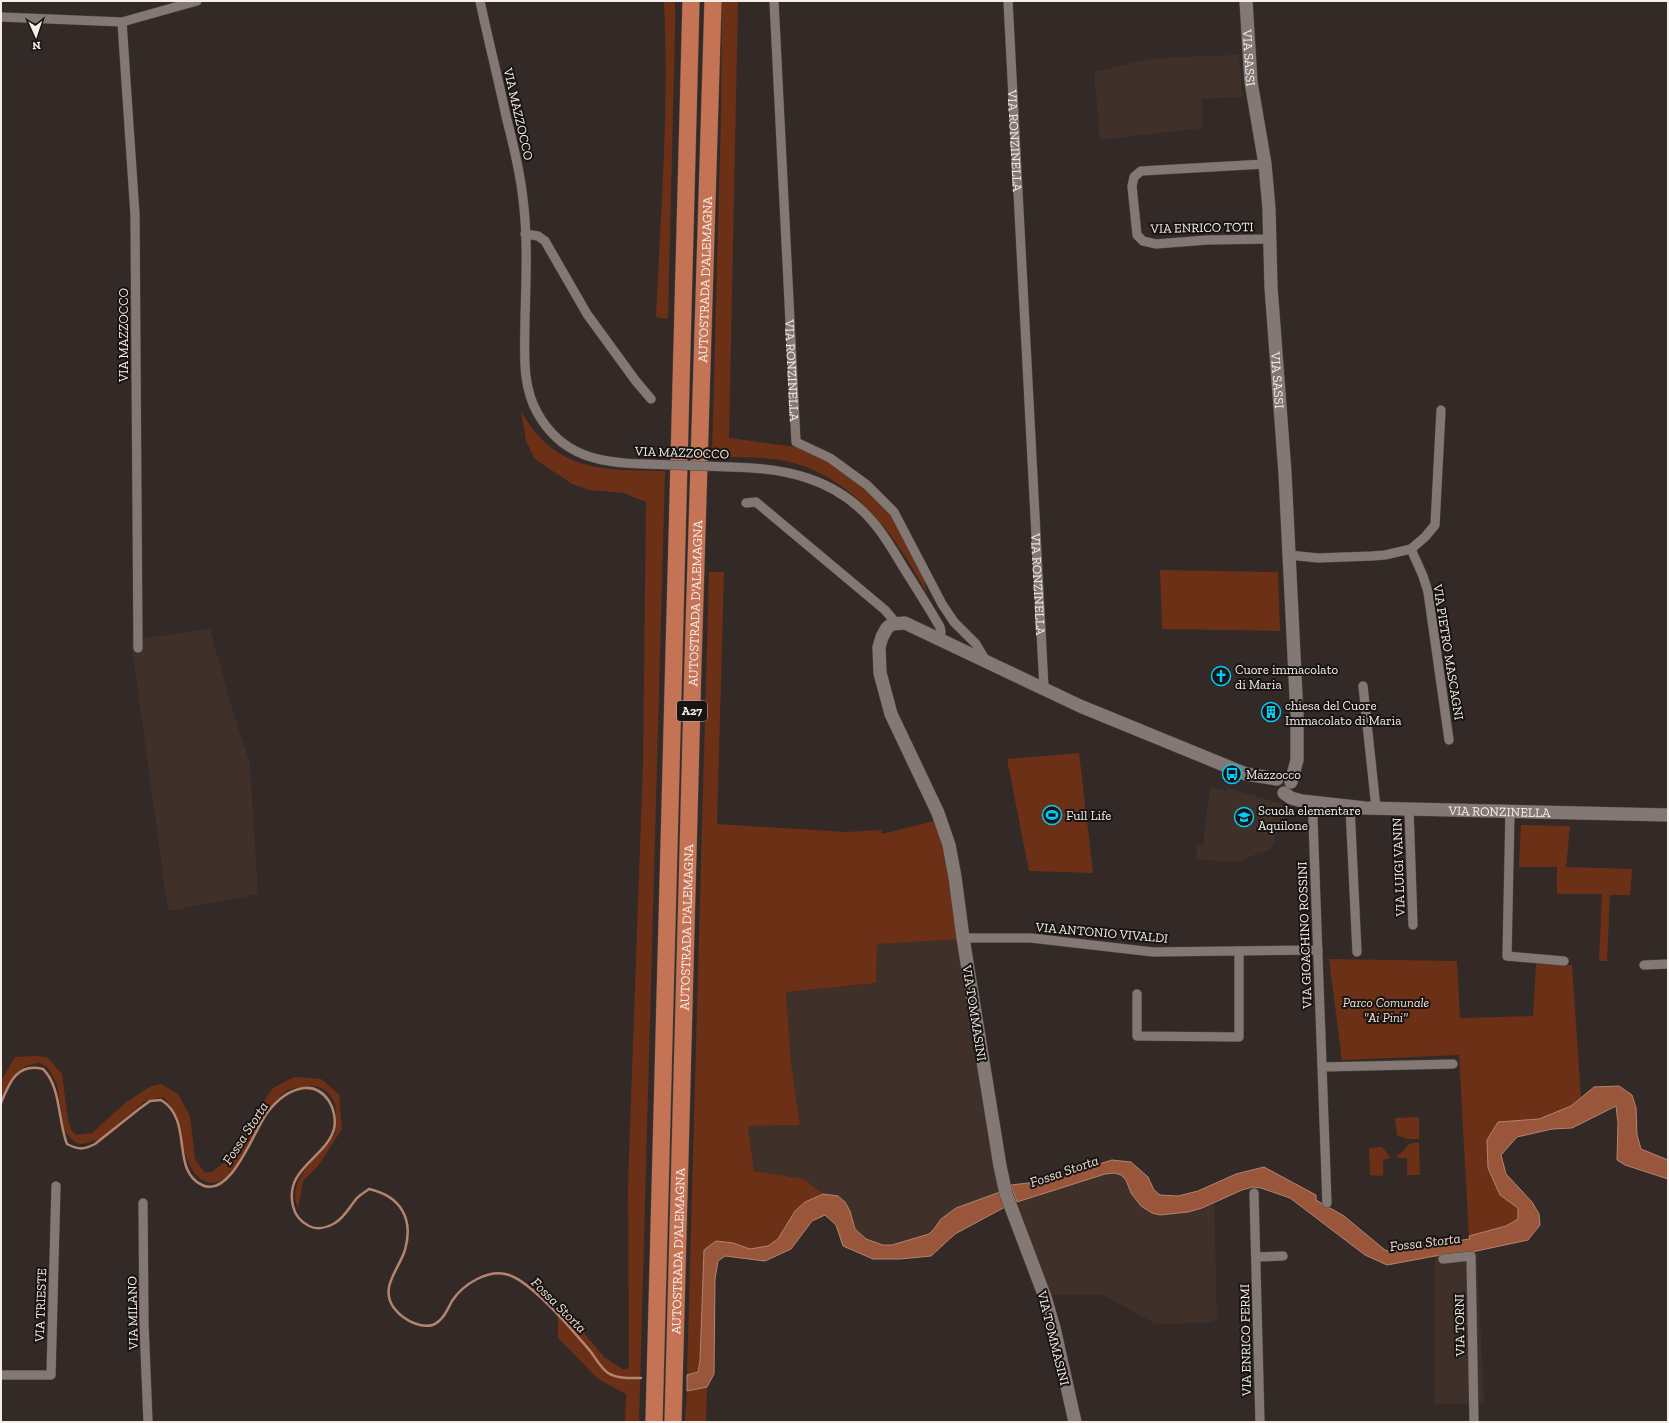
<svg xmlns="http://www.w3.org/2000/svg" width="1669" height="1423" viewBox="0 0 1669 1423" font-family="'Zilla Slab',serif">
  <rect width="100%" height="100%" fill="#332a27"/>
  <path fill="#3f302a" d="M1239 55 1243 97 1202 99V128L1100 140 1094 72 1149 59 1200 56Z
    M210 629 234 715 250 764 258 894 168 911 131 640Z
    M1210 786 1226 791 1228 788 1286 805 1272 848 1267 851 1258 853 1240 862 1197 860 1196 845H1203Z
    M963 939 1000 1192 956 1208 941 1219 934 1229 929 1234 920 1238 892 1245 874 1242 866 1239 855 1229 850 1211 845 1202 838 1196 823 1194 804 1179 754 1171 748 1126 800 1125 791 1063 786 992 876 983 877 944Z
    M1115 1173 1121 1175 1126 1180 1131 1193 1141 1205 1153 1214H1175L1188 1212 1202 1208 1214 1201 1217 1319 1205 1323 1156 1324 1103 1295H1049L1017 1202 1105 1174Z
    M1477 1250 1484 1404H1435V1256L1467 1253Z"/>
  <path fill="#6c3017" d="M664 1H675V29L668 319 656 317C661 212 669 106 664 1Z
    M722 1H738L729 438 795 447 844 466 889 507 922 560 926 592C898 539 856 480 794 463 768 456 739 457 712 457L721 116Z
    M521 411C555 472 602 470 665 471L639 1422H625L626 1394 598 1379 558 1338V1314L566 1312 604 1357 624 1370 629 1368 628 1185 643 764 646 502 624 493 590 490 572 484 535 459 526 441Z
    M1160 570 1278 572 1280 631 1162 629Z
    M709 572H724L717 824 847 832 881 830 882 834 934 821 946 859 963 939 877 944 876 983 786 992 791 1063 800 1125 748 1126 754 1171 804 1179 823 1194 805 1202 795 1211 778 1239 768 1246 750 1249 733 1243 704 1250 700 1361 698 1372 687 1375Z
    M1079 753 1093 873 1029 871 1007 759Z
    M1521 825 1570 826 1566 867 1632 869 1630 895H1610L1607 961H1599L1602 894H1557V867H1519Z
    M1329 959 1457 961 1460 1018 1533 1016 1536 964 1572 965 1581 1098 1571 1106 1539 1119 1498 1122 1500 1195 1518 1208V1219L1506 1226 1469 1236 1459 1055 1342 1060Z
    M35 1056 47 1057 62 1074 68 1120 71 1130 76 1135 92 1133 125 1103 151 1086 161 1084 178 1094 190 1116 195 1159 205 1173 212 1172 227 1160 234 1150 241 1134 273 1088 294 1077 321 1079 339 1094 342 1129 318 1166 303 1181 298 1208C287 1184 311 1163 325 1145 328 1142 333 1138 335 1133 336 1129 336 1123 336 1118 336 1111 336 1104 332 1098 326 1088 316 1085 306 1086 300 1088 290 1088 286 1091 259 1112 251 1154 227 1176 221 1182 213 1185 205 1181 177 1169 187 1117 163 1097L145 1101 100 1139 83 1144 76 1143 66 1133 63 1124 57 1084 48 1068 40 1063C15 1065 10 1081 1 1101V1081L15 1057Z
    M1419 1117V1139H1407L1397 1135 1395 1118Z
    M1419 1142 1420 1175H1407V1158H1398L1397 1156 1401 1153 1409 1144Z
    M1382 1147 1391 1158 1383 1160V1176L1370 1175 1369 1148Z
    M707 1387 706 1422H685L687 1391Z"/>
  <path fill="#99563b" stroke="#b48470" d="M1619 1086 1632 1095 1636 1108 1637 1135 1641 1149 1668 1160V1179L1625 1165 1617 1160 1618 1123 1616 1106 1572 1128 1552 1129 1517 1137 1501 1155 1506 1174 1532 1202 1539 1214 1540 1225 1528 1240 1467 1253 1435 1256 1387 1265 1365 1255 1290 1198 1261 1188 1253 1187 1242 1190 1202 1208 1188 1212 1160 1215 1152 1213 1141 1206 1131 1193 1126 1180 1121 1175 1115 1173 1105 1174 1017 1202 1011 1185 1045 1181 1112 1160 1131 1162 1148 1177 1154 1190 1160 1195 1178 1196 1198 1191 1236 1174 1264 1167 1316 1195V1200L1344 1216 1385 1250 1388 1251 1470 1239 1469 1236 1506 1226 1518 1219V1208L1500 1195 1488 1168 1487 1140 1498 1122 1539 1119 1571 1106 1594 1087Z
    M1000 1192 1005 1207 955 1234 931 1256 900 1259H873L843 1246 836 1225 825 1215 812 1221 791 1249 765 1261 725 1256 718 1261 715 1279 714 1374 707 1387 687 1391V1375L698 1372 700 1361 704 1250 716 1241 733 1243 750 1249 768 1246 778 1239 795 1211 805 1202 823 1194 838 1196 845 1202 850 1211 855 1229 866 1239 883 1245H892L929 1234 934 1229 941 1219 956 1208Z"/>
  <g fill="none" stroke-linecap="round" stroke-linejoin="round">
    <path stroke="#b48470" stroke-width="2.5" d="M1 1103C9 1083 17 1062 43 1069 61 1086 58 1122 67 1144 79 1150 83 1150 95 1144L139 1109 150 1101 161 1100C194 1120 170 1170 202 1185 231 1199 254 1130 267 1113 276 1101 289 1090 304 1088 315 1087 323 1092 329 1101 334 1109 336 1120 334 1129 326 1158 284 1168 293 1206 295 1215 301 1222 309 1226 317 1230 327 1228 335 1223 345 1217 350 1206 357 1198 360 1195 365 1192 369 1189 400 1196 414 1218 405 1250 399 1269 379 1288 394 1308 403 1320 426 1333 439 1321 446 1315 448 1308 452 1301 463 1284 489 1268 509 1275 533 1283 574 1332 591 1352 596 1359 601 1368 608 1373 618 1379 630 1378 641 1378"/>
    <defs>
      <g id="street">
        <path d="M480 1C488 39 498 78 506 116 513 143 520 171 523 199 528 238 526 279 525 319 525 351 521 385 538 414 562 456 599 463 644 464"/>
        <path id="s1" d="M774 1 796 442 830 458 867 485 894 512 942 604 954 622 976 644 986 661"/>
        <path id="s2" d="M1008 1 1044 688"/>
        <path d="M1 17 122 22 197 1"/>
        <path d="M122 22 135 215 138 648"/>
        <path d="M1265 164 1141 171 1134 177 1132 186 1137 235 1143 241 1156 244 1207 240 1270 239"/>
        <path d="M525 234 538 236 545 241 587 314 635 380 651 399"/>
        <path d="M731 467C785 468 836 478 873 522 886 537 895 554 905 570 917 589 929 608 940 627L941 632 940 639"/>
        <path d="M746 503 756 502 885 610 896 623"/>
        <path d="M1411 549 1425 537 1435 525 1441 410"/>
        <path d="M1289 555 1318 558 1372 556 1385 555 1411 549 1423 576 1428 592 1449 740"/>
        <path d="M1363 686 1376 808"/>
        <path d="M1314 802 1313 820 1327 1203"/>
        <path d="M1350 807 1357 952"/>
        <path d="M1409 809 1413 925"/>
        <path d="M1510 811 1507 956 1564 961"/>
        <path d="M963 938H1031L1153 952 1318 950"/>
        <path d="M1644 965 1668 964"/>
        <path d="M1137 994V1036L1239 1037V951"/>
        <path d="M1322 1067 1453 1064"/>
        <path d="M1254 1193 1260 1422"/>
        <path d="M143 1203 144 1324 148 1422"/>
        <path d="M1256 1257 1283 1256"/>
        <path d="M1443 1259 1471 1256 1474 1422"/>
        <path d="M1 1375H51L56 1186"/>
      </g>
      <g id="secondary">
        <path id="s3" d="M1246 1 1251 82 1265 164 1269 209 1271 287 1285 473 1297 716V760L1291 782"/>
        <path id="s4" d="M1284 793 1291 798 1302 801 1365 808 1668 815"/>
        <path d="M1075 1422 1054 1328 1045 1297 1006 1194 1000 1166 963 938 955 877 949 845 938 813 891 714 880 673 879 647 882 637 887 628 892 624 905 623 1080 706 1246 774 1277 779"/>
      </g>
      <g id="highway">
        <path d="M654 1422 691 1"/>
        <path id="s5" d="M673 1422 693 662 713 1"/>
      </g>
    </defs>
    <use href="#street" stroke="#4f4844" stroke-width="10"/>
    <use href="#secondary" stroke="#4f4844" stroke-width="14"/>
    <use href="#highway" stroke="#4f4844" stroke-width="18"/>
    <use href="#street" stroke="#847874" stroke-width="9"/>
    <use href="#secondary" stroke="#847874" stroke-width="13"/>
    <use href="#highway" stroke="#c47454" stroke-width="17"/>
    <defs>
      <path id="street-bridge" d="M644 464 731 467"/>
    </defs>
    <use href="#street-bridge" stroke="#4f4844" stroke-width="10" stroke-linecap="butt"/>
    <use href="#street-bridge" stroke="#847874" stroke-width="9"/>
  </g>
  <defs>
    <symbol id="church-ring" viewBox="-11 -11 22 22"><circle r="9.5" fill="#181412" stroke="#02cbf9" stroke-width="1.5"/><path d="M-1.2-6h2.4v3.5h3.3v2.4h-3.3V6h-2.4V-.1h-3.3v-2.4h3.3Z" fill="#02cbf9"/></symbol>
    <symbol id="building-ring" viewBox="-11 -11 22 22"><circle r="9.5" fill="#181412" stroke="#02cbf9" stroke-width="1.5"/><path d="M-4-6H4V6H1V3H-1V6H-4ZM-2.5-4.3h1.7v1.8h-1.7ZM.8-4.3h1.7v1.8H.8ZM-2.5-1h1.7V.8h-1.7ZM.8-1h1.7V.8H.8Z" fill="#02cbf9"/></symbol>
    <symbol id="bus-ring" viewBox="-11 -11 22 22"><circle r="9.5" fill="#181412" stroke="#02cbf9" stroke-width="1.5"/><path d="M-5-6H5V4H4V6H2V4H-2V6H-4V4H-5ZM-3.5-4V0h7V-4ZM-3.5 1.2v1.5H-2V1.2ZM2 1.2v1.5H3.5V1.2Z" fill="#02cbf9"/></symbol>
    <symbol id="stadium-ring" viewBox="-11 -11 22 22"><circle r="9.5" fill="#181412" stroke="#02cbf9" stroke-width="1.5"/><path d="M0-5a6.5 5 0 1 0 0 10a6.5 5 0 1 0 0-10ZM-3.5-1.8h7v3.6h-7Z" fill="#02cbf9"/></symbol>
    <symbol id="school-ring" viewBox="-11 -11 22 22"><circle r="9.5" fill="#181412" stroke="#02cbf9" stroke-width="1.5"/><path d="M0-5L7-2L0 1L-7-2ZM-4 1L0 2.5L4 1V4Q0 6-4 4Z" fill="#02cbf9"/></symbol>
  </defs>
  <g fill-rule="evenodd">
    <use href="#church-ring" x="1210" y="665" width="22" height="22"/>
    <use href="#building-ring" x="1260" y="701" width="22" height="22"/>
    <use href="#bus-ring" x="1221" y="763" width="22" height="22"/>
    <use href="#stadium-ring" x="1041" y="804" width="22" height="22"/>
    <use href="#school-ring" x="1233" y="806" width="22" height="22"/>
  </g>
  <g text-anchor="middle" stroke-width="4" stroke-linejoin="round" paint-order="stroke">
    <rect fill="#181412" stroke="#b2adaa" stroke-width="1" x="677" y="701" width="30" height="20" rx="3"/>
    <g font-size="12" font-weight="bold" fill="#f4eeeb">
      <text x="692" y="715">A27</text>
    </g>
    <g font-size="13" fill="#f4eeeb" stroke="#181412">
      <text dy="5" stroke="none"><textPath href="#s3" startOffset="57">VIA SASSI</textPath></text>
      <text transform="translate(519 114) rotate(77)" y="5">VIA MAZZOCCO</text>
      <text dy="5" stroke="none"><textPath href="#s2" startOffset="140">VIA RONZINELLA</textPath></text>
      <text transform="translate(1202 227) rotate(-1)" y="5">VIA ENRICO TOTI</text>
      <text dy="5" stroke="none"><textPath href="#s5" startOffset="1143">AUTOSTRADA D'ALEMAGNA</textPath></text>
      <text transform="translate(123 335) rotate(-90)" y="5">VIA MAZZOCCO</text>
      <text dy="5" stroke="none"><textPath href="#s1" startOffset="370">VIA RONZINELLA</textPath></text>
      <text dy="5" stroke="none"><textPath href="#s3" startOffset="381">VIA SASSI</textPath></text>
      <text transform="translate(682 452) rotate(2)" y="5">VIA MAZZOCCO</text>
      <text dy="5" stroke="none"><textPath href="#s2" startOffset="584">VIA RONZINELLA</textPath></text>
      <text dy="5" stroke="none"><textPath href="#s5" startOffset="819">AUTOSTRADA D'ALEMAGNA</textPath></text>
      <text transform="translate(1449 652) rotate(81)" y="5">VIA PIETRO MASCAGNI</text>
      <text dy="5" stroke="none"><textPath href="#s4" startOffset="218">VIA RONZINELLA</textPath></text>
      <text transform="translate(1398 867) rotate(-92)" y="5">VIA LUIGI VANIN</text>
      <text dy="5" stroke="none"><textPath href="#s5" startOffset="495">AUTOSTRADA D'ALEMAGNA</textPath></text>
      <text transform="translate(1102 932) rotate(5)" y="5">VIA ANTONIO VIVALDI</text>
      <text transform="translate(1304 935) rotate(-92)" y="5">VIA GIOACHINO ROSSINI</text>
      <text transform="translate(975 1013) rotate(81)" y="5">VIA TOMMASINI</text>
      <text dy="5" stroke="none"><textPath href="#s5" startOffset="171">AUTOSTRADA D'ALEMAGNA</textPath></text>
      <text transform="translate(40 1305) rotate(-88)" y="5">VIA TRIESTE</text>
      <text transform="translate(132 1313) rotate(-91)" y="5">VIA MILANO</text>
      <text transform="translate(1459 1325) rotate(-91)" y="5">VIA TORNI</text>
      <text transform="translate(1054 1338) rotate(76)" y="5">VIA TOMMASINI</text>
      <text transform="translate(1245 1340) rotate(-91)" y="5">VIA ENRICO FERMI</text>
    </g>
    <g font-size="13" fill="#f4eeeb" stroke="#181412" text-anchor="start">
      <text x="1235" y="674">Cuore immacolato<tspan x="1235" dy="15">di Maria</tspan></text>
      <text x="1285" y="710">chiesa del Cuore<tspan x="1285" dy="15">Immacolato di Maria</tspan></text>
      <text x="1246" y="779">Mazzocco</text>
      <text x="1258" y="815">Scuola elementare<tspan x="1258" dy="15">Aquilone</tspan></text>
      <text x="1066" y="820">Full Life</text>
    </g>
    <g font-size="13" font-style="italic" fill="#f3ded6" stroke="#181412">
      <text x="1386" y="1007">Parco Comunale<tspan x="1386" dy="15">"Ai Pini"</tspan></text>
    </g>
    <g font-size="14" font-style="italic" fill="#f1dcd4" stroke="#181412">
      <text transform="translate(245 1133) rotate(-57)" y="5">Fossa Storta</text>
      <text transform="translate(1064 1171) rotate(-19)" y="5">Fossa Storta</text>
      <text transform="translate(1425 1242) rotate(-7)" y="5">Fossa Storta</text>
      <text transform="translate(559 1305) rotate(45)" y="5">Fossa Storta</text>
    </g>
  </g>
  <rect width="1669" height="1423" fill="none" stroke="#f4eeeb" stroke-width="4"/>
  <g transform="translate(36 36) rotate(177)" stroke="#181412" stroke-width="3" paint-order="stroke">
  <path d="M0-3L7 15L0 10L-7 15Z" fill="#f4eeeb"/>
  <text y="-6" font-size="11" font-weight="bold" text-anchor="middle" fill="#f4eeeb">N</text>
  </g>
</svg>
